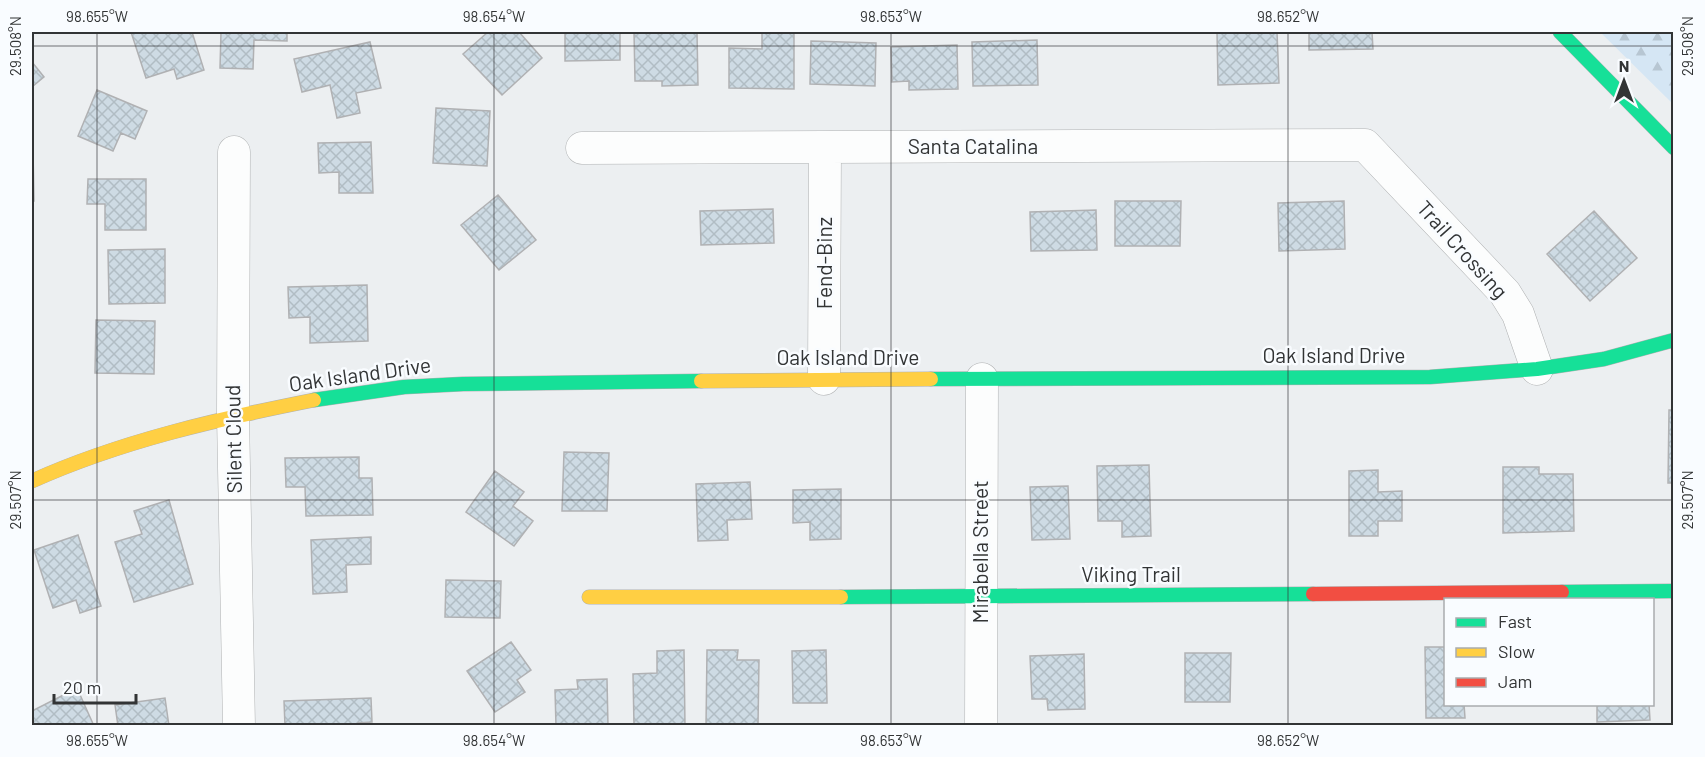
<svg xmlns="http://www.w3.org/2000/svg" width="1705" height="757" viewBox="0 0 1705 757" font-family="Barlow,sans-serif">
  <defs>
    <pattern id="forest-firs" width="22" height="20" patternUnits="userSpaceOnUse" patternTransform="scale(1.5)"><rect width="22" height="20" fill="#d5e6f4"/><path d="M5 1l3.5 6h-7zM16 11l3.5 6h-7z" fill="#b7c6d2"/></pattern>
    <pattern id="building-cross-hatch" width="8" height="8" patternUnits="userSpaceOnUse" patternTransform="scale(1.5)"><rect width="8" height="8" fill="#cedbe4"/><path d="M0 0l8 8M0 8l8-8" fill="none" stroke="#b1bdc4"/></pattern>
  </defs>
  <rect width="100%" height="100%" fill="#eceff1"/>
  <path fill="url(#forest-firs)" d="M1600 32H1673V104Z"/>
  <path fill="url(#building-cross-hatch)" stroke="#b0b1b3" stroke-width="1.5" d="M131 32H192L204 70 177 79 174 69 146 78Z
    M221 32H287V41L254 40 253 69 220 68Z
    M488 32H519L542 58 502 95 463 54Z
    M565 32H620V60L565 61Z
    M634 32H697L698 85 662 86V81H635Z
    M762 32H794V89L729 88V48L762 49Z
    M1217 32H1277L1279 83 1218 85Z
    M1309 32H1372L1373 49 1309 50Z
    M1037 40 1038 85 973 86 972 42Z
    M811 41 876 43 875 86 810 84Z
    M370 42 381 88 356 93 360 113 337 118 330 85 302 92 294 59Z
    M957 45 958 89 909 90V81L892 82 891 47Z
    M32 62 44 77 32 87Z
    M97 90 147 111 135 139 121 133 113 151 78 136Z
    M436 108 490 111 487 166 433 163Z
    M371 142 373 193H339V172L319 173 318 143Z
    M32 151H33L34 201H32Z
    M88 179H146V230H105V204H87Z
    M498 195 536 240 499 270 461 225Z
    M1115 201H1181L1180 246H1115Z
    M1344 201 1345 249 1279 251 1278 203Z
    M773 209 774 243 701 245 700 211Z
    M1096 210 1097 250 1031 251 1030 212Z
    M1594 211 1637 258 1590 301 1547 254Z
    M165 249V303L109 304 108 250Z
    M367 285 368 341 310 343V317L289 318 288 287Z
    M96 320 155 321 154 374 95 373Z
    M1669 410H1674V483H1668Z
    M564 452 609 453 607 511H562Z
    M359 457V478H372L373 515 306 516 305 487H286L285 458Z
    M1149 465 1151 536 1122 537V521H1098L1097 466Z
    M1503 467H1539V474H1573L1574 531 1503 533Z
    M1378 470V492L1402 491V521H1378V536H1349V471Z
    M495 471 524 492 513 506 533 521 514 546 466 512Z
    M750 482 752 519 727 520 728 540 698 541 696 484Z
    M1068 486 1070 539 1032 540 1030 487Z
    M841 489V539L810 540V522L793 523V490Z
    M169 500 193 584 134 602 115 542 142 534 134 511Z
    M78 535 101 606 80 613 76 600 53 608 34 550Z
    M371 537V564L346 565 347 592 313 594 311 540Z
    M446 580 501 581 500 618 445 617Z
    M511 642 531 670 517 680 525 692 495 712 467 671Z
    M1425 647H1446V704H1464L1465 718H1426Z
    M684 650 685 726H634L633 674 657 673V651Z
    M707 650H738L737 660H759L758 726H706Z
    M826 650 827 703H793L792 651Z
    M1185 653H1231L1230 702H1185Z
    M1084 654 1085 709 1048 710 1047 699H1032L1030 656Z
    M607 679 608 726H556L555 690 578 689 577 680Z
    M77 688 94 726H32V711Z
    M165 698 169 726H118L115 705Z
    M371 698 372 722 358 723V726H285L284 701Z
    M1597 704H1649L1650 720 1597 722Z"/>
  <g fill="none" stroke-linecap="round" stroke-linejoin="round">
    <defs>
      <path id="street" d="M582 148 1365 145 1505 293 1518 314 1537 369
        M234 152 233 416 239 726
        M824 379 825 148
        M981 726 982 379"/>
      <path id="fast" d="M1560 32 1674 148
        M931 379 1430 377 1537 369 1604 359 1674 340
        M314 400 404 387 463 384 701 381
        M1562 592 1674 591
        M841 597 1313 594"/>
      <path id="slow" d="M701 381 931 379
        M32 481C121 441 218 419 314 400
        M589 597H841"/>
      <path id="jam" d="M1313 594 1562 592"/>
    </defs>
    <use href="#street" stroke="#afb1b2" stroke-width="33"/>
    <use href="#fast" stroke="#afb1b2" stroke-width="15"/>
    <use href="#slow" stroke="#afb1b2" stroke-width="15"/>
    <use href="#jam" stroke="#afb1b2" stroke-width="15"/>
    <use href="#street" stroke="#fcfdfd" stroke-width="32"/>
    <use href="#fast" stroke="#16e098" stroke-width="14"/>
    <use href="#slow" stroke="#ffcf43" stroke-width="14"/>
    <use href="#jam" stroke="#f24e42" stroke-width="14"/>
  </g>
  <path fill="none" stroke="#323435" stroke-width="1.5" stroke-opacity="0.45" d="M97 32V726M494 32V726M891 32V726M1288 32V726M32 46H1674M32 500H1674"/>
  <g text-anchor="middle" stroke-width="5" stroke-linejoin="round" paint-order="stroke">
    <g font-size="21" fill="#323435" stroke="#f9fcff">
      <text x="973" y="154">Santa Catalina</text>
      <text transform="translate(1462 250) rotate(48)" y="7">Trail Crossing</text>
      <text transform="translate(825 263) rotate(-90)" y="7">Fend-Binz</text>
      <text x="1334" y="363">Oak Island Drive</text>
      <text x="848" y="365">Oak Island Drive</text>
      <text transform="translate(360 375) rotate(-8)" y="7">Oak Island Drive</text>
      <text transform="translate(234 439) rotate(-91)" y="7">Silent Cloud</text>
      <text transform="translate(981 552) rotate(-90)" y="7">Mirabella Street</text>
      <text x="1131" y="582">Viking Trail</text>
    </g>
  </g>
  <rect width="1705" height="757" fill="none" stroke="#f9fcff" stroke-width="66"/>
  <rect x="1444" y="598" width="210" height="108" fill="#f9fcff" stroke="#a9acae" stroke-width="1.5"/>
  <rect x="1456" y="618" width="30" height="9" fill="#16e098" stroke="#a9acae" stroke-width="1.5"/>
  <text x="1498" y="628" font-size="18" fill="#323435">Fast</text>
  <rect x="1456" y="648" width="30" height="9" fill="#ffcf43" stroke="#a9acae" stroke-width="1.5"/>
  <text x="1498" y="658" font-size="18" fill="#323435">Slow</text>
  <rect x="1456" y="678" width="30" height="9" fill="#f24e42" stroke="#a9acae" stroke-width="1.5"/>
  <text x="1498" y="688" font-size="18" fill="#323435">Jam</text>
  <g transform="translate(1624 81)" stroke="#f9fcff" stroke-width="4.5" paint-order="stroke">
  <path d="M0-4.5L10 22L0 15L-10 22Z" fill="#323435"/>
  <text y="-9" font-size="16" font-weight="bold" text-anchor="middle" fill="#323435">N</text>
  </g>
  <path d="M54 694v9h82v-9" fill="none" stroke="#323435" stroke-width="3"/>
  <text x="63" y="694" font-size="18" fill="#323435" stroke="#f9fcff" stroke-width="4.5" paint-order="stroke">20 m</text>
  <rect x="33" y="33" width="1639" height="691" fill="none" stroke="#323435" stroke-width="2"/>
  <g font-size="15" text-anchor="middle" fill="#323435">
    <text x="97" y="22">98.655°W</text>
    <text x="494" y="22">98.654°W</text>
    <text x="891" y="22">98.653°W</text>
    <text x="1288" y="22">98.652°W</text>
    <text transform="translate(16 46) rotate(-90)" y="5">29.508°N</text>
    <text transform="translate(1688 46) rotate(-90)" y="5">29.508°N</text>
    <text transform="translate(16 500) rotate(-90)" y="5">29.507°N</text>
    <text transform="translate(1688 500) rotate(-90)" y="5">29.507°N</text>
    <text x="97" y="746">98.655°W</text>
    <text x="494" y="746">98.654°W</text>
    <text x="891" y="746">98.653°W</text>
    <text x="1288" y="746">98.652°W</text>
  </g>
</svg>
